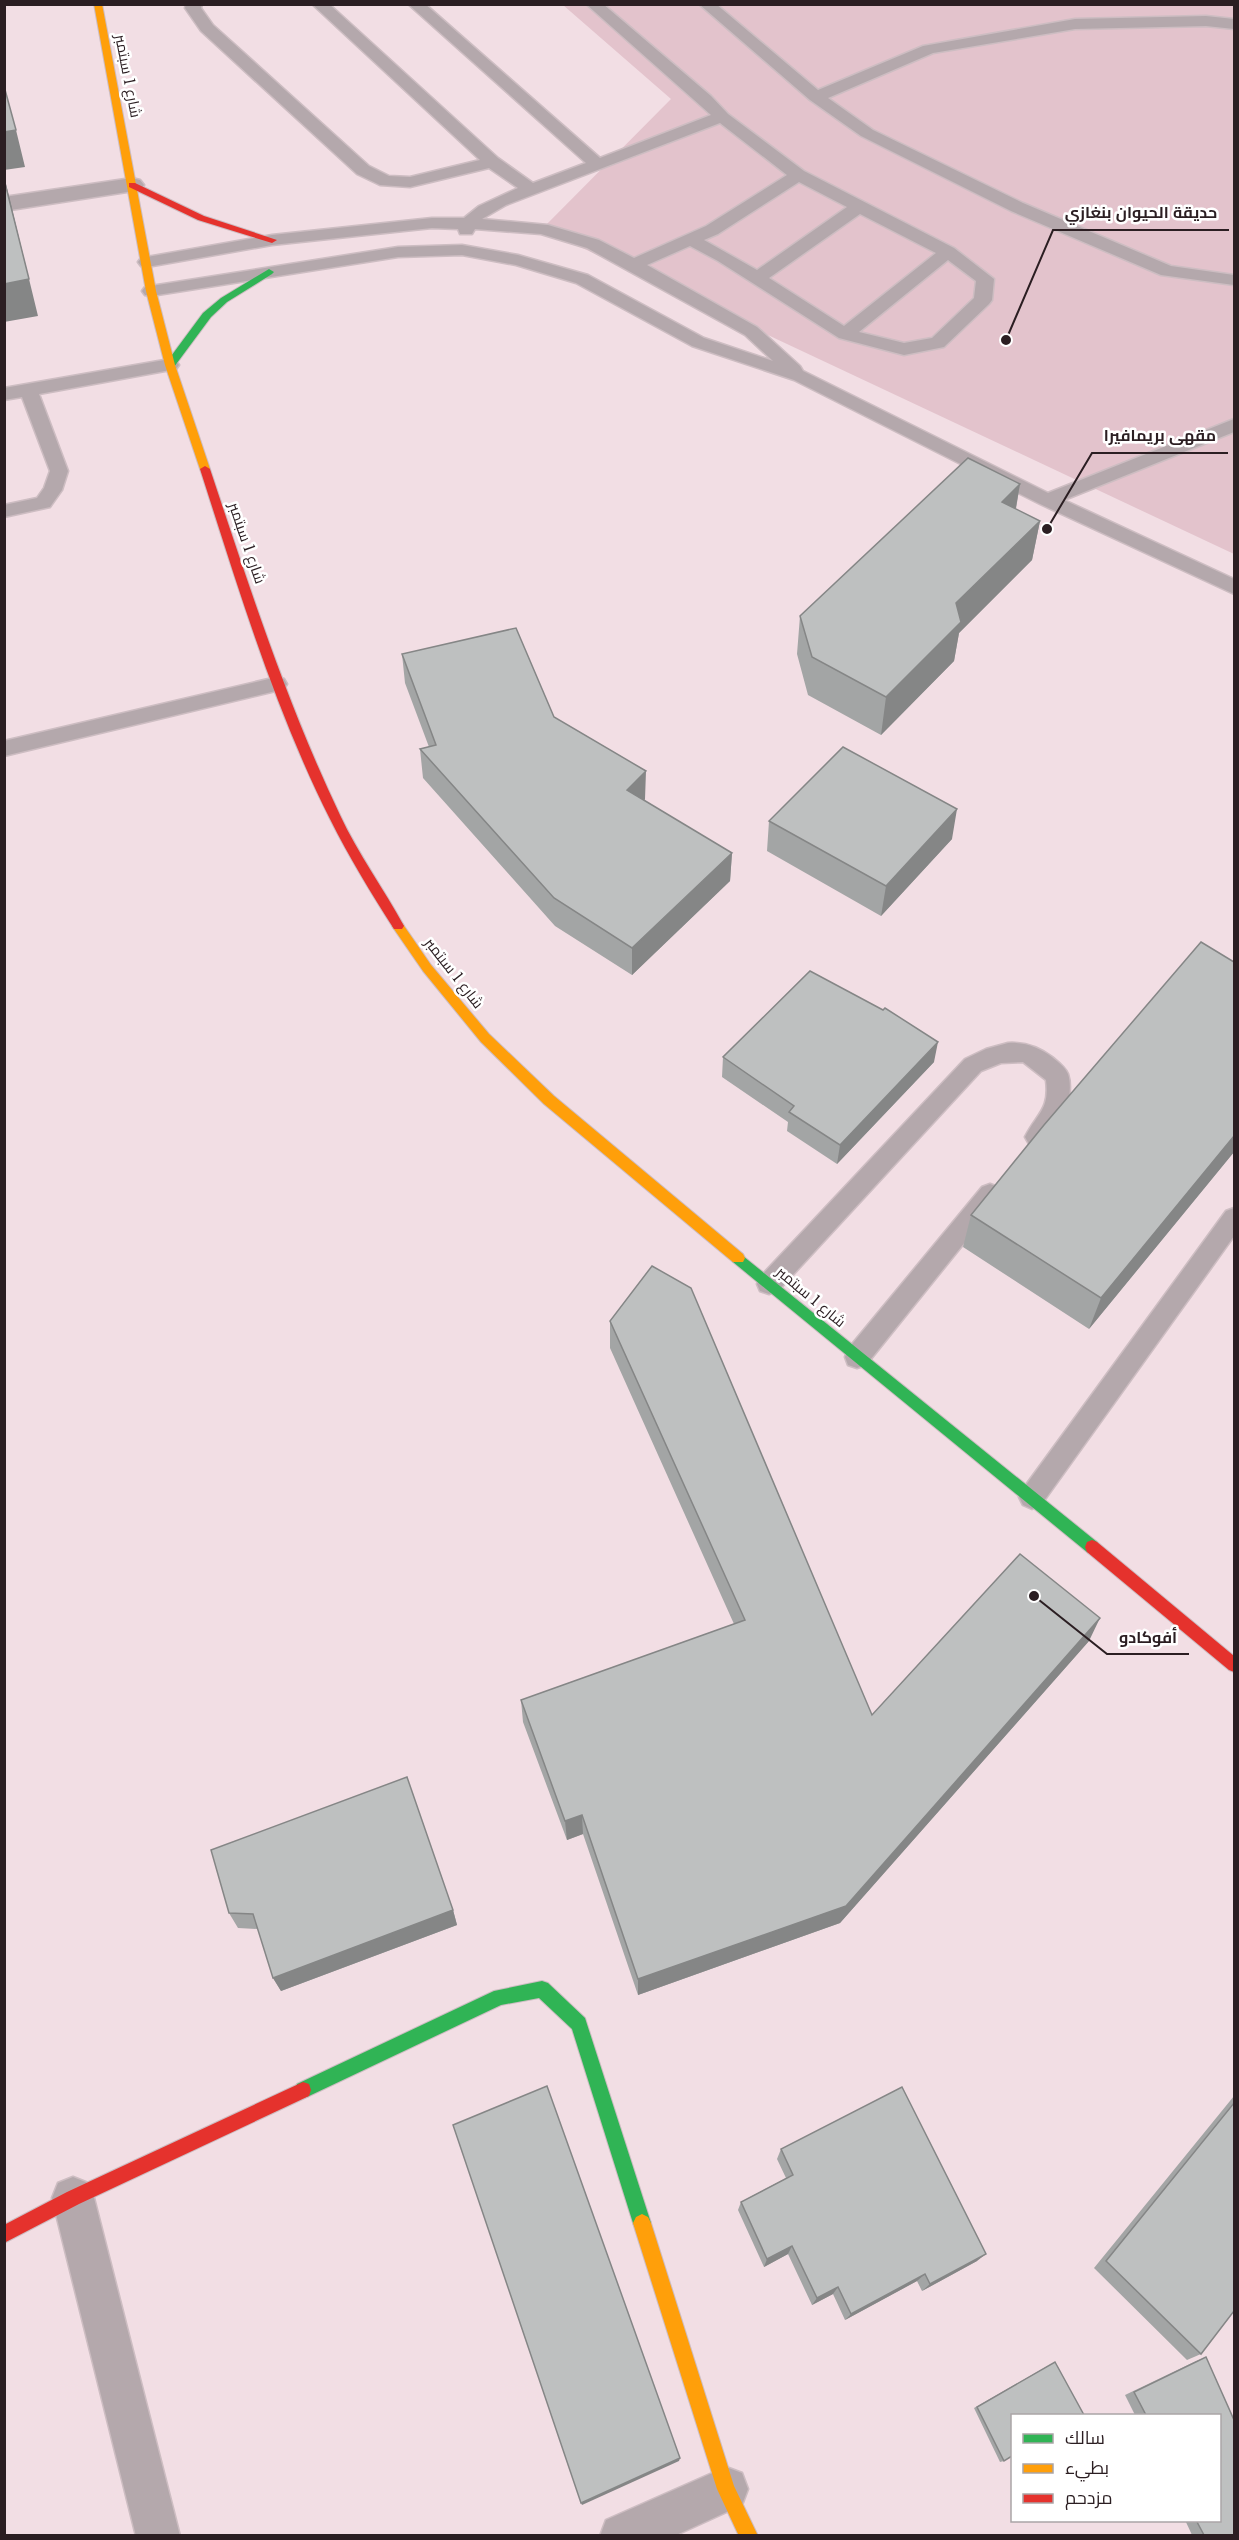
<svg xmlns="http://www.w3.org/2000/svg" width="1239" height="2540" viewBox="0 0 1239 2540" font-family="'Libre Baskerville',Cairo,serif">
  <rect width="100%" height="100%" fill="#f2dee4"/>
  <path fill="#e3c3cc" d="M563 5H1234V554L542 229 671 99Z"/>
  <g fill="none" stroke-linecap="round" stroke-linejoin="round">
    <defs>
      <path id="lane" d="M186 4H202L201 8 213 25 369 166 389 176 410 177 480 160 312 4H329L498 158 533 183 586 163 408 4H425L600 158 711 115 586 4H603L711 96 728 114 804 171 954 248 994 279 992 300 989 304 944 347 904 355 839 338 718 261 690 246 647 265 757 327 800 366 803 371 1048 493 1234 419V432L1064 500 1234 579V594L1040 504 794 380 692 346 576 283 516 265 462 255 398 257 151 296 145 295 142 291 145 287 151 286 398 247 462 245 518 255 588 275 704 338 773 361 745 335 587 248 541 234 475 229 472 234H460L458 229 432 228 272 245 147 267 141 266 138 262 141 258 147 257 272 235 432 218H464L479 206 518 188 489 168 410 187 380 185 357 174 201 31 185 8ZM720 123 787 175 706 226 634 258 599 240 548 225 482 219 506 205ZM799 182 847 207 757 270 704 240 718 234ZM860 214 936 253 844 326 769 278ZM948 260 976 281 974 298 932 338 904 343 859 332Z
        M699 4H716L818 90 923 46 1075 19 1206 16 1234 19V29L1206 26 1075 29 933 53 828 98 873 130 1023 203 1171 266 1234 275V285L1161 275 1011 211 861 136 810 100Z
        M170 359 176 361 179 365 176 369 39 394 68 471 62 490 50 507 4 517V505L37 498 44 488 50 471 22 397 4 400V388Z
        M277 677 284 679 287 684 284 689 4 756V741Z
        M1008 1043C1024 1042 1039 1047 1052 1057 1058 1062 1065 1067 1068 1074 1076 1097 1057 1154 1029 1144L1025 1137C1037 1113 1050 1110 1046 1080L1023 1062 1001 1063 981 1071 778 1291 769 1294 760 1291 757 1284 760 1277 965 1059 986 1049Z
        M990 1184 998 1187 1002 1194 998 1201 866 1365 857 1368 848 1365 845 1357 848 1349 982 1187Z
        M1234 1208V1236L1041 1505 1032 1509 1023 1505 1019 1497 1023 1489 1226 1211Z"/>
      <path id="street" d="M132 178 140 180 144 185 140 190 4 211V197Z
        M73 2177 88 2183 94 2198 180 2536H136L52 2198 58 2183Z
        M726 2467 742 2473 748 2489 742 2505 674 2536H600L606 2520Z"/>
      <path id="fast" d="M269 269 274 272 272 274 227 302 211 317 174 367H166V363L203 313 221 298Z
        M738 1252 1097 1542 1099 1547 1097 1552 1092 1554 1087 1552 733 1262 731 1258 733 1254Z
        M542 1981 548 1983 585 2018 651 2223 648 2229 642 2232 636 2229 633 2223 572 2029 539 1998 501 2005 309 2096 303 2098 297 2096 295 2090 297 2084 494 1991Z"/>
      <path id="slow" d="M94 4H102L156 291 175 365 210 469 205 472 200 469 165 365 146 291Z
        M398 921 402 923 431 965 489 1034 554 1096 743 1254 745 1258 743 1262H733L544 1104 481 1042 423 971 394 929 392 926Z
        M642 2214 648 2217 651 2223 734 2486 758 2536H739L717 2489 633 2223 636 2217Z"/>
      <path id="jam" d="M129 183H135L204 216 277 240 272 243 198 220 129 187Z
        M205 466 210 469C249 586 287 704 340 815 358 854 384 889 404 926L402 929H394C371 893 349 857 330 819 274 708 238 587 200 469Z
        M1092 1540 1097 1542 1234 1656V1672L1229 1670 1087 1552 1085 1547 1087 1542Z
        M303 2082 309 2084 311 2090 309 2096 79 2204 4 2243V2225L67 2192Z"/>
    </defs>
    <use href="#lane" stroke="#cdbdc2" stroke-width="3"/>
    <use href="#street" stroke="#cdbdc2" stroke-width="3"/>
    <use href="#fast" stroke="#cdbdc2" stroke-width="2"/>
    <use href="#slow" stroke="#cdbdc2" stroke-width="2"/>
    <use href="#jam" stroke="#cdbdc2" stroke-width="2"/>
    <use href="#lane" fill="#b4a8ac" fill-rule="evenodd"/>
    <use href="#street" fill="#b4a8ac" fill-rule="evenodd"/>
    <use href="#fast" fill="#30b455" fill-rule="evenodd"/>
    <use href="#slow" fill="#ff9f0a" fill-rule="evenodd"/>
    <use href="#jam" fill="#e5322d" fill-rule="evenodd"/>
  </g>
  <path fill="#a3a5a5" d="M1020 484 1016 509 1040 521 1032 560 959 633 954 661 881 735 808 695 797 654 800 616Z
    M402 654 554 717 645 799 644 801 732 853 730 881 632 975 555 926 423 778 420 749 429 747 405 683Z
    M769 821 952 839 881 916 767 851Z
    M1234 962V1152L1089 1329 963 1247 971 1215Z
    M723 1057 934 1062 837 1164 787 1131 788 1122 722 1077Z
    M610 1321 872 1715 1089 1641 840 1923 638 1995 583 1834 567 1840 523 1722 521 1700 734 1624 610 1348Z
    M453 1910 457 1925 281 1991 273 1978 258 1929 238 1928 229 1913Z
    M1234 2096V2311L1201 2354 1187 2360 1094 2268Z
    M781 2149 977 2261 922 2291 917 2281 845 2320 833 2294 812 2305 788 2254 764 2267 738 2210 741 2202 786 2178 777 2159Z
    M1206 2357 1234 2420V2535H1192L1185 2520H1220V2415H1135L1125 2395 1196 2361Z
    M1051 2364 1004 2461 1000 2462 974 2408Z"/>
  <path fill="#858686" d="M16 130 25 167 4 170V132Z
    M4 176 38 316 4 322Z
    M1020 484 1013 524 1002 502Z
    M1040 521 1032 560 959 633 954 661 881 735 886 697 956 603Z
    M646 771 645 799 627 819V790Z
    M957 809 952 839 881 916 886 886Z
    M732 853 730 881 632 975V948Z
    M938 1042 934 1062 837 1164 840 1145Z
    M1234 1136V1152L1089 1329 1101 1298Z
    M1100 1618 1089 1641 840 1923 638 1995V1979Z
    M582 1815 583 1834 567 1840 565 1821Z
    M453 1910 457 1925 281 1991 273 1978Z
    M792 2246 788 2254 764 2267 767 2259Z
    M986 2254 977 2261 922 2291 930 2284Z
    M925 2274 917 2281 845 2320 851 2314Z
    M838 2287 833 2294 812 2305 817 2298Z
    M680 2458 679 2461 582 2505 581 2503Z"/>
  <path fill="#bec0c0" stroke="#858686" stroke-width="1.5" d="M4 86 16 130 4 132Z
    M4 179 29 279 4 284Z
    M968 458 1020 484 1002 502 1040 521 956 603 961 622 886 697 812 657 800 616Z
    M516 628 554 717 646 771 627 790 732 853 632 948 554 898 420 749 436 745 402 654Z
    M843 747 957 809 886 886 769 821Z
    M1201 942 1234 962V1136L1101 1298 971 1215 1044 1125Z
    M810 971 883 1010 885 1008 938 1042 840 1145 789 1112 794 1106 723 1057Z
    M652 1266 691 1288 872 1715 1020 1554 1100 1618 846 1906 638 1979 582 1815 565 1821 521 1700 745 1620 610 1321Z
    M407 1777 453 1910 273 1978 253 1914 229 1913 211 1850Z
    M547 2086 680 2458 581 2503 453 2125Z
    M902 2087 986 2254 930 2284 925 2274 851 2314 838 2287 817 2298 792 2246 767 2259 741 2202 793 2175 781 2149Z
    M1234 2103V2311L1201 2354 1106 2261Z
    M1206 2357 1234 2420V2535H1204L1196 2520H1220V2415H1146L1134 2392Z
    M1055 2362 1084 2415H1012V2456L1004 2461 977 2407Z"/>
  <g text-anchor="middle" stroke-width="5" stroke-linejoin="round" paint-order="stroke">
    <g font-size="15" fill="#2b1e22" stroke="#fff">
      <text transform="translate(128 76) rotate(79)" y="5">شارع 1 سبتمبر</text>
      <text transform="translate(247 543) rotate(71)" y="5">شارع 1 سبتمبر</text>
      <text transform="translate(454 973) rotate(52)" y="5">شارع 1 سبتمبر</text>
      <text transform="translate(811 1297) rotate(40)" y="5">شارع 1 سبتمبر</text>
    </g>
  </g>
  <path fill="none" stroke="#2b1e22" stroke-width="2" d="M1006 340L1053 230H1229M1047 529L1092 453H1228M1034 1596L1107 1654H1189"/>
  <g fill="#2b1e22" stroke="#fff" stroke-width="2">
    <circle cx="1006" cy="340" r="6"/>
    <circle cx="1047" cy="529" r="6"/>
    <circle cx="1034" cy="1596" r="6"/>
  </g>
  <g font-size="16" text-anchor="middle" font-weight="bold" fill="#2b1e22" stroke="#fff" stroke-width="5" stroke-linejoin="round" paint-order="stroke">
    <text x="1141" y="218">حديقة الحيوان بنغازي</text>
    <text x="1160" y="441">مقهى بريمافيرا</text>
    <text x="1148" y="1643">أفوكادو</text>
  </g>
  <rect width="1239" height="2540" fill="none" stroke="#2b1e22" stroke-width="12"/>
  <rect x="1011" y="2414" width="210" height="108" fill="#ffffff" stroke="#aaa5a7" stroke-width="1.5"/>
  <rect x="1023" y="2434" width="30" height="9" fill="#30b455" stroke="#aaa5a7" stroke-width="1.5"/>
  <text x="1065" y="2444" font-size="18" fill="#2b1e22">سالك</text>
  <rect x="1023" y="2464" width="30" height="9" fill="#ff9f0a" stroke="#aaa5a7" stroke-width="1.5"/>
  <text x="1065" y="2474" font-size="18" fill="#2b1e22">بطيء</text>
  <rect x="1023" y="2494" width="30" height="9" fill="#e5322d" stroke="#aaa5a7" stroke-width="1.5"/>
  <text x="1065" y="2504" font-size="18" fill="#2b1e22">مزدحم</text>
</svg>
